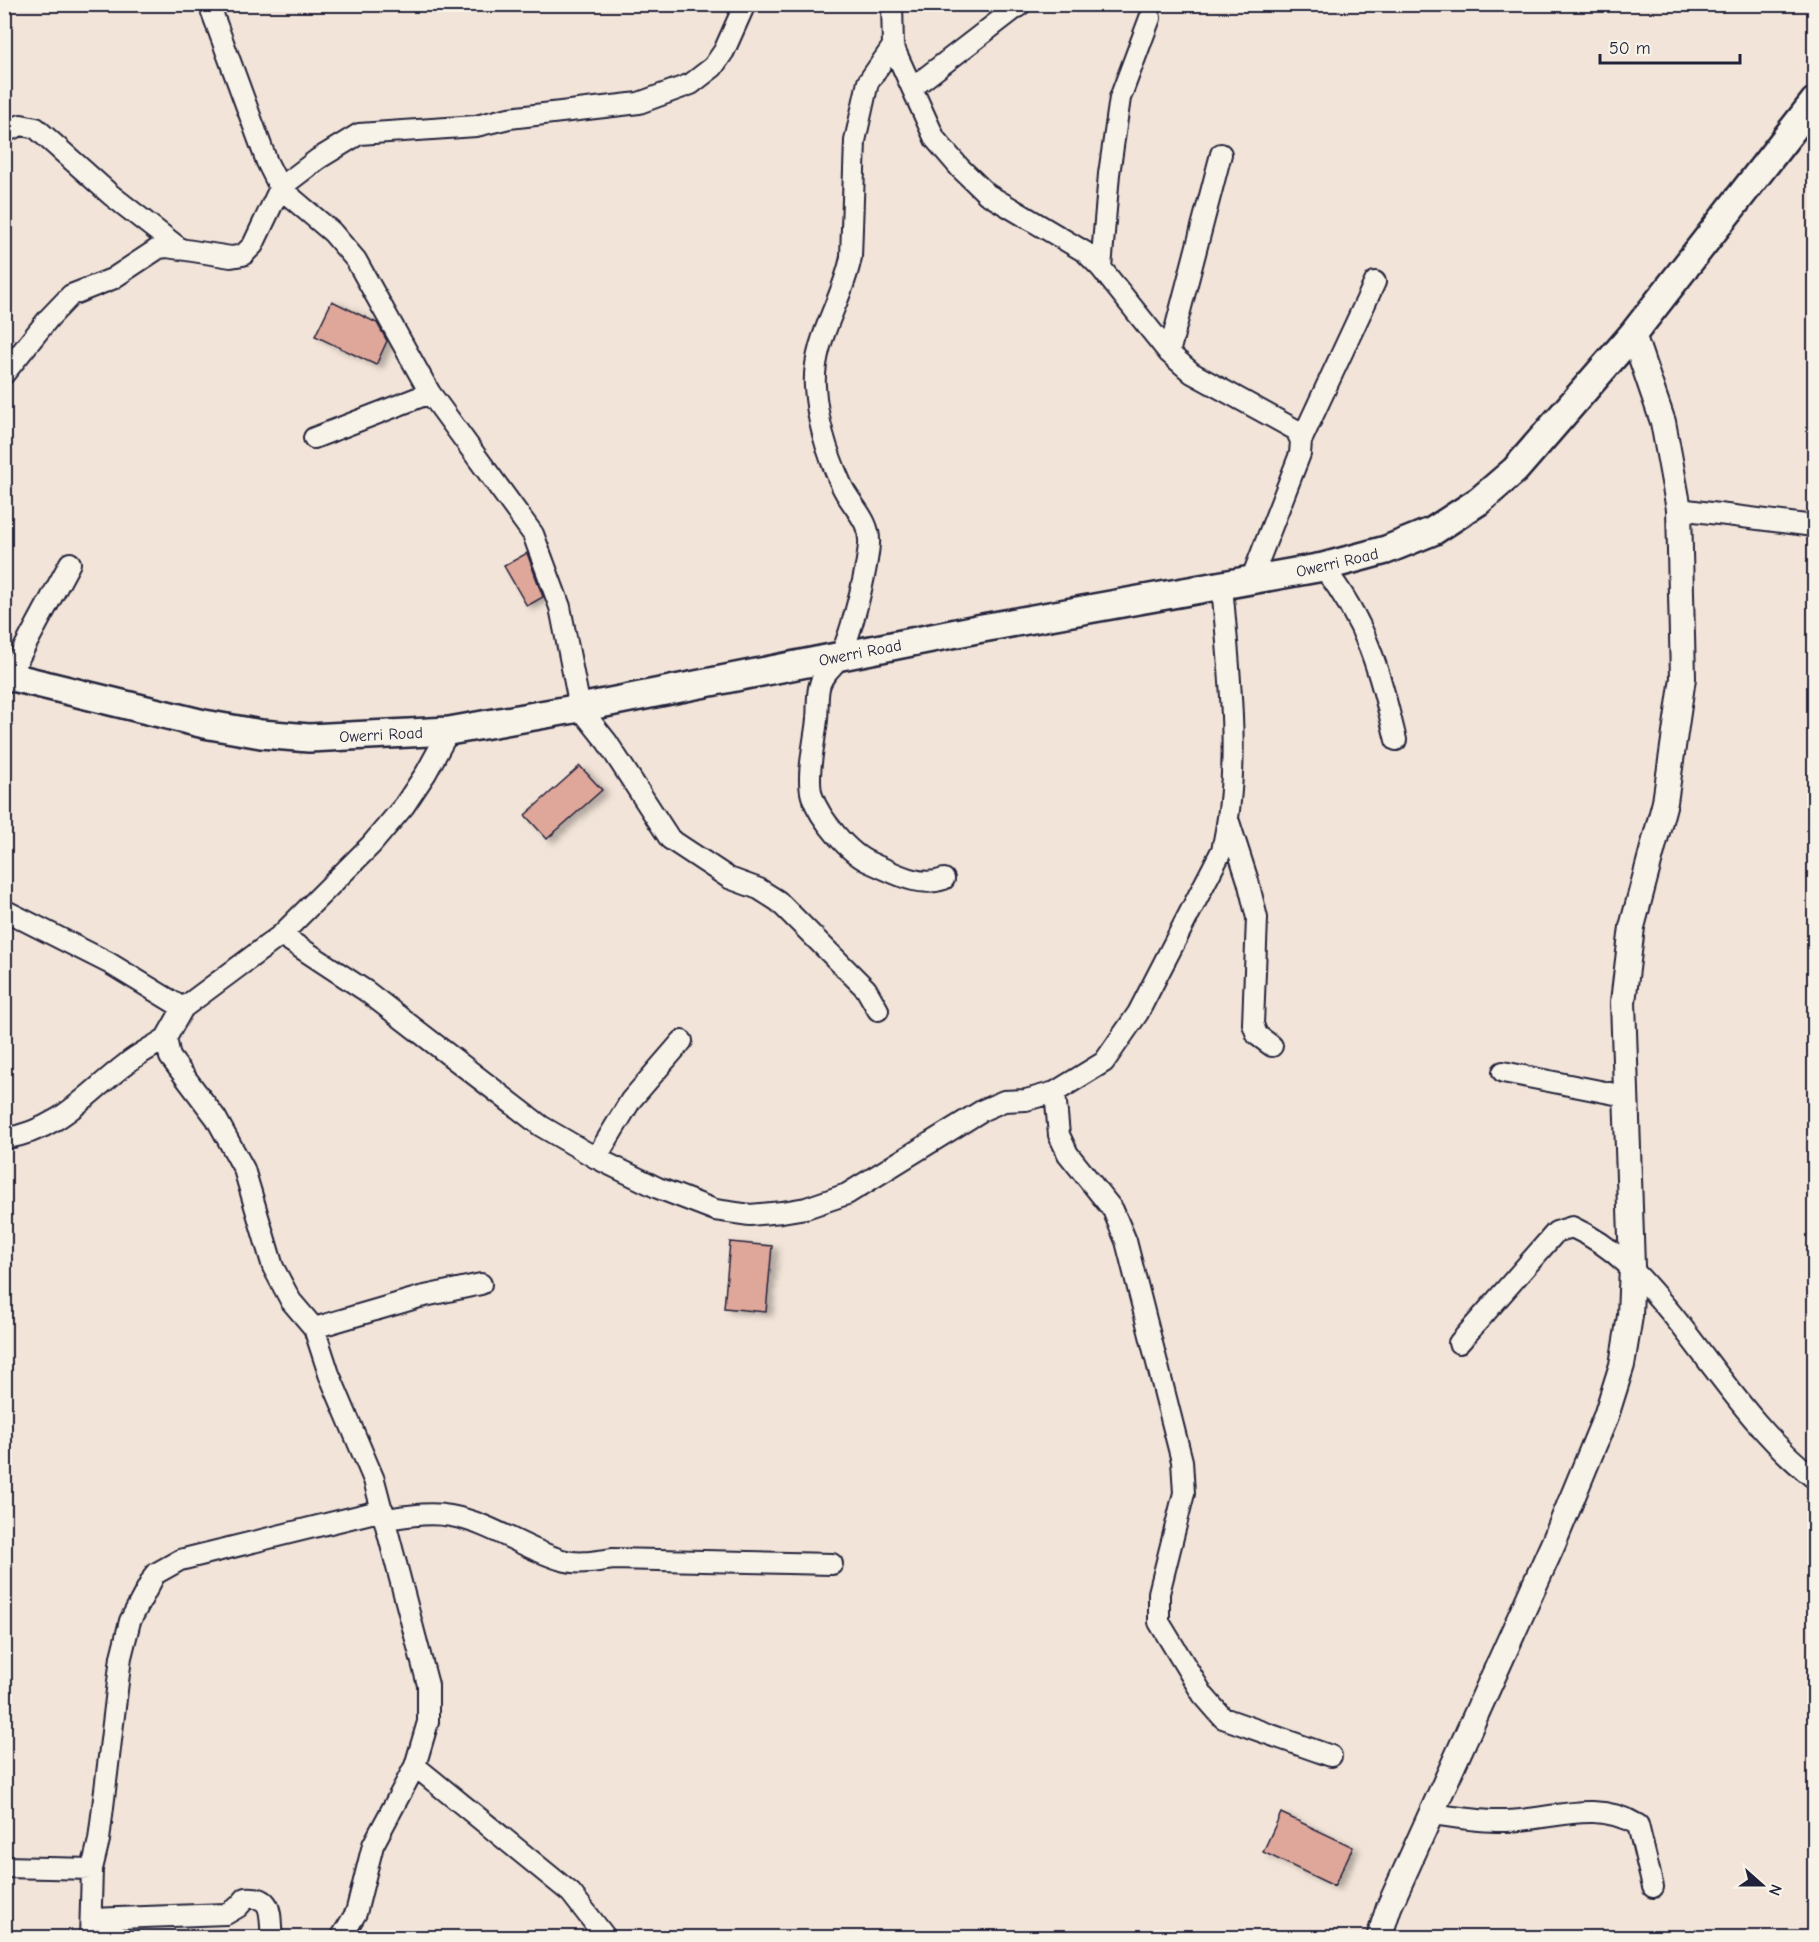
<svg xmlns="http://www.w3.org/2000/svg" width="1819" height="1942" viewBox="0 0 1819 1942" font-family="'Comic Neue',sans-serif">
  <defs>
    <filter id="shadow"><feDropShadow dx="6" dy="3.5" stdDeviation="3" flood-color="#0004"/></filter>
  </defs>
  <rect width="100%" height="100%" fill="#f2e4d8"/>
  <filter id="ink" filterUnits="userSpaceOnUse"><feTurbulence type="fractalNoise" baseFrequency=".0167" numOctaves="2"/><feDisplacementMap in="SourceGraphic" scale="12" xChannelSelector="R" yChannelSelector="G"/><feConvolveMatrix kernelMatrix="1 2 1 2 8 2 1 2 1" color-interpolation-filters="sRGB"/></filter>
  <g filter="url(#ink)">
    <path fill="#dfa69a" stroke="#22223b" stroke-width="1.5" filter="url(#shadow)" d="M332 301 377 323 387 341 376 365 315 336Z
      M527 553 543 597 527 606 504 566Z
      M580 766 602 790 547 839 525 815Z
      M730 1242 772 1246 766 1312 724 1308Z
      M1281 1813 1353 1847 1334 1886 1263 1852Z"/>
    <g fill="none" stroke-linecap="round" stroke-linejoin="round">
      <defs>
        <path id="minor" d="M209 4 267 162 280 188 332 232 356 260 430 393 533 534 560 607 580 708 607 742 670 839 729 878 759 889 778 901 866 989 878 1010
          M892 4 893 46 935 139 960 168 987 194 1085 252 1101 268 1169 353 1192 373 1296 430 1301 441 1300 454 1251 580
          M893 46 868 82 855 141 851 257C843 301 812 340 815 387 817 419 828 455 841 484 849 504 871 520 869 544 867 571 852 631 841 654 835 667 822 672 819 688 817 698 818 709 817 719 815 741 806 776 812 796 820 819 849 854 871 863 895 873 918 888 944 879
          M912 88 1021 4
          M4 132 21 125 36 128 111 195 179 248
          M1101 268 1109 174 1120 98 1150 18
          M1169 353 1221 154
          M4 374 49 318 71 295 112 279 159 248 167 247 231 257 243 255 253 245 280 188 318 159 359 134 476 126 509 118 639 103 691 84 713 67 724 51 745 4
          M314 438 430 393
          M1301 441 1375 282
          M1679 509 1814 526
          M1323 567C1368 624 1379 671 1396 740
          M9 676 70 563
          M1229 822 1248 881 1257 918 1253 1024 1257 1035 1272 1046
          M4 910 109 963 183 1008 281 935 371 845 404 806 426 773 449 731
          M281 935 366 991 541 1126 596 1158 658 1188 715 1210 750 1215 782 1212 806 1208 847 1194 983 1110 1004 1101 1026 1100 1055 1092 1104 1062 1138 1013 1222 850C1242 765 1229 671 1222 585
          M183 1008 166 1038 170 1057 216 1118 244 1169 273 1267 291 1301 314 1328 329 1374 374 1480 428 1685V1722L415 1766 373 1845 356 1913 341 1938
          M1503 1072 1625 1096
          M1055 1092 1059 1135 1068 1154 1113 1210 1126 1241 1182 1461 1184 1493 1159 1593V1622L1203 1695 1223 1718 1331 1756
          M4 1139C61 1129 84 1096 126 1064 138 1054 153 1047 166 1038
          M596 1158 631 1100 682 1041
          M314 1328 420 1297 481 1284
          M1459 1343 1556 1232 1572 1227C1616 1247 1641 1277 1671 1313 1716 1369 1757 1434 1814 1478
          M386 1519C408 1516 429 1512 451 1516 491 1523 524 1549 562 1560 579 1565 597 1561 613 1559L832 1564
          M415 1766 571 1893 606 1938
          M1432 1814C1456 1817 1482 1822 1506 1821 1552 1820 1595 1799 1638 1825L1653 1887
          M4 1867 92 1869
          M91 1919 226 1914 238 1907 246 1898C275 1896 269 1915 272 1938
          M90 1938 92 1869 99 1840 121 1657 130 1621 155 1574 180 1560 383 1510"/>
        <path id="tertiary" d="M1379 1938 1389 1907 1554 1542 1606 1416 1622 1365 1630 1316 1632 1266 1623 1002 1632 927 1665 802 1683 678 1679 509 1663 422 1633 334"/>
        <path id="secondary" d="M4 675 204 724 261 734 309 738 449 731 580 708 977 629 1323 567 1386 550 1433 531 1479 501 1515 470 1633 334 1814 102"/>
      </defs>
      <use href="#minor" stroke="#22223b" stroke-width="24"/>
      <use href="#tertiary" stroke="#22223b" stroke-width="28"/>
      <use href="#secondary" stroke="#22223b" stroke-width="32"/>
      <use href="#minor" stroke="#f7f3e8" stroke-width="20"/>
      <use href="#tertiary" stroke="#f7f3e8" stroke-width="24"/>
      <use href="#secondary" stroke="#f7f3e8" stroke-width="27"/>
    </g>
  </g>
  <g text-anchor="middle" stroke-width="5" stroke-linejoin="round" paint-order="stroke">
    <g font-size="16" fill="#22223b" stroke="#f7f3e8">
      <text transform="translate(1337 562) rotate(-13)" y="6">Owerri Road</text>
      <text transform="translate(860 652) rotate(-11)" y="6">Owerri Road</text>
      <text transform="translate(381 734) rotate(-3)" y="6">Owerri Road</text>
    </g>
  </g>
  <rect width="1819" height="1942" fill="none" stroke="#f7f3e8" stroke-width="24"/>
  <rect x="12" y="12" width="1795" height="1918" fill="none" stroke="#22223b" stroke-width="2" filter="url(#ink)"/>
  <g transform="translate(1762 1885) rotate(111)" stroke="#f7f3e8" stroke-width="4.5" paint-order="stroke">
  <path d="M0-4.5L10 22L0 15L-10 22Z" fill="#22223b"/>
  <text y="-9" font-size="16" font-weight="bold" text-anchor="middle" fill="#22223b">N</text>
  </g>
  <path d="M1600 54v9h140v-9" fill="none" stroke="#22223b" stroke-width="3"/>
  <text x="1609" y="54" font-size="18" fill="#22223b" stroke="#f7f3e8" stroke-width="4.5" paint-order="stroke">50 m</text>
</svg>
